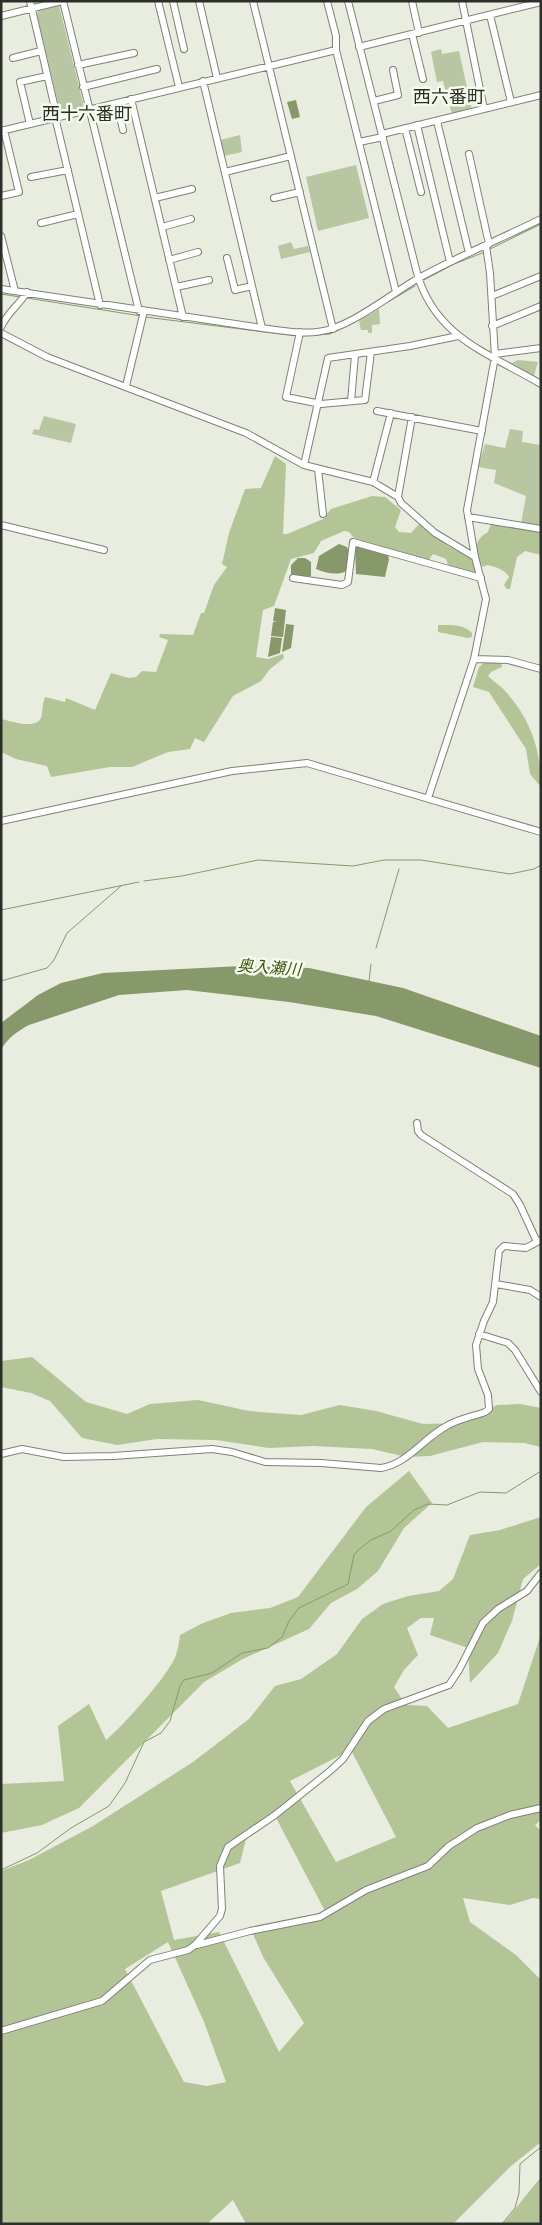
<svg xmlns="http://www.w3.org/2000/svg" width="542" height="2225" viewBox="0 0 542 2225" font-family="Merriweather,'Noto Sans JP',serif">
  <rect width="100%" height="100%" fill="#e8ede0"/>
  <path fill="#b8c7a2" d="M59 5 84 107 62 113 60 111 37 15 38 11Z
    M441 49 442 54 459 51 472 110 452 114 443 81 437 82 431 52Z
    M240 135 242 152 224 156 220 140Z
    M356 165 369 218 318 231 306 177Z
    M291 242 294 249 308 246 310 252 281 259 278 246Z
    M379 309 380 324 372 325V333H368V330H361L359 321Z
    M518 360 538 362 534 376 512 363Z
    M44 416 76 424 71 443 32 434 34 429 39 430Z
    M510 429 523 431 522 442 541 445V527L521 523 526 496 494 483 496 470 478 467 485 444 505 448Z"/>
  <path fill="#b3c597" fill-rule="evenodd" d="M275 456 286 464 283 534H287L323 519 331 509 372 496 385 497 401 510 395 527 399 532 411 533 419 524 448 546 472 559 476 575 449 567 446 559 433 554 428 561 354 538 349 532 344 531 321 541 314 553 291 559 274 606 263 610 256 657 268 659 283 654 284 658 270 669 261 681 233 696 204 742 195 738 190 749 168 752 132 767H110L51 777 47 766 16 759 1 752V719C11 721 35 730 41 718 43 711 42 704 45 697L65 702 66 698 95 710 111 673 129 678 136 677 142 671 156 672 168 640 159 637 160 634 193 635 201 613H204L214 585 227 567 222 564 229 533 245 489 261 488Z
    M492 521 541 530V555L525 551 517 557 510 589H507L504 585 509 577C504 569 496 567 487 565L483 567C472 555 474 539 488 532Z
    M438 625C450 625 464 624 472 633V637L468 638 438 632Z
    M485 662H501L502 667 491 672 488 676C494 682 501 686 506 692 531 720 541 750 541 787L530 774 526 749 489 692 473 687 479 667Z
    M32 1357 86 1402 127 1414 150 1404 198 1400 249 1411 301 1415 340 1405 376 1411 423 1424 461 1423 497 1405 520 1404 541 1408V1447L524 1443 483 1442 430 1456 406 1457 372 1449 313 1446 269 1448 216 1440 157 1439 117 1445 82 1438 50 1401 31 1393 1 1387V1361Z
    M409 1471 432 1503 404 1528 378 1571 357 1589 331 1603 309 1629 243 1659 204 1682 79 1808 42 1825 1 1833V1784L64 1781 58 1726 89 1704 106 1740C123 1726 169 1675 176 1655 178 1649 179 1642 180 1635L203 1623 231 1613 270 1608 298 1597 366 1507Z
    M541 1517V1564L523 1579 512 1621 498 1653 470 1683 468 1648 430 1635 434 1618H421L407 1628 418 1655 404 1670 394 1687 406 1705 427 1706 448 1728 518 1704 541 1634V1820L535 1825 541 1831V1899L533 1898 510 1905 463 1898 470 1922 516 1955 541 1980V2142L511 2166 453 2224H246L233 2200 207 2224H1V1871L29 1860 93 1826 193 1762 249 1719 275 1686 301 1679 337 1654 362 1619 383 1604 408 1596 439 1591 453 1579 470 1535 500 1530ZM351 1750 396 1837 336 1862 290 1781ZM274 1814 325 1911 253 1934 263 1957 304 2023 279 2052 219 1932 174 1940 161 1891 240 1863 246 1839ZM168 1942 204 2022 226 2082 207 2086 184 2082 125 1969Z
    M541 2177V2224H503Z"/>
  <path fill="#87986b" d="M296 100 300 117 292 119 287 102Z
    M339 544 347 547 349 552 346 571C338 576 325 573 316 569L319 556Z
    M357 546 388 555 389 559 385 577 356 574 355 549Z
    M298 558H305L311 562V576L301 577 291 574V565Z
    M275 608 286 610 283 637 271 636 273 622H277L273 621Z
    M286 624 294 625 291 648 282 652Z
    M271 637 282 638 280 653 268 657Z
    M241 966 309 968 403 988 541 1036V1068L376 1016 289 1002 187 990 119 995 29 1025C18 1031 7 1038 1 1050V1023L38 995 61 983 103 973Z"/>
  <g fill="none" stroke-linecap="round" stroke-linejoin="round">
    <path stroke="#87986b" stroke-width="1" d="M488 250 541 224
      M424 280 454 264 485 252
      M1 294 20 297
      M27 298 141 316
      M388 302 415 286
      M145 317 297 336
      M301 336 330 334 348 325
      M34 817 66 810
      M144 881 182 876 258 860 353 866 384 860H421L510 874 534 869 541 865
      M1 910 139 882
      M376 948 399 869
      M1 981 47 968 54 960 67 933 121 886
      M369 981 371 964
      M1 1870 37 1853 71 1828 109 1806 125 1783 144 1742 161 1733 170 1721 180 1686 184 1680 212 1673 242 1653 268 1648 282 1637 289 1621 299 1608 348 1584 354 1555 357 1551 371 1540 391 1531 414 1510 428 1504 447 1505 480 1492 506 1493 541 1471
      M502 2224 515 2208 519 2193 520 2164 541 2147"/>
    <defs>
      <path id="minor" d="M30 1 57 117
        M63 1 139 311
        M158 1 179 87
        M173 1 184 49
        M199 1 217 78
        M253 1 333 329
        M327 1 336 36V50L396 292
        M348 1 417 273C435 337 488 353 541 384
        M412 1 419 33
        M462 1 484 109
        M490 15 511 102
        M1 16 62 1
        M412 34 423 79
        M359 47 541 2
        M13 58 41 51
        M78 65 134 53
        M203 81 262 328
        M83 87 157 69
        M131 99 183 317
        M374 101 398 95 393 70
        M117 103 123 130
        M55 117 100 305
        M437 121 469 253
        M30 124 20 82 47 76
        M417 125 450 262
        M405 128 421 192
        M1 131 336 50
        M382 134 541 95
        M359 142 383 137
        M469 154 489 244
        M225 172 291 156
        M31 177 68 170
        M1 196 19 192 4 130
        M155 198 192 189
        M274 198 300 192
        M41 223 78 214
        M162 227 191 219
        M1 236 15 291
        M227 258 235 290 252 286
        M169 260 198 252
        M176 287 209 280
        M1 289 262 328C284 331 309 336 331 329 357 321 392 294 417 279 457 257 500 239 541 219
        M492 296 541 276
        M492 326 541 306
        M1 327C7 313 19 305 27 292
        M300 332 286 397 321 404 365 400 371 352
        M1 333 47 357 246 433 304 465 373 482 398 497 401 503 435 533 475 557
        M495 354 541 348
        M126 386 144 311
        M351 401 355 355
        M377 411 482 431
        M304 465 328 358 410 346 458 336
        M318 469 323 514
        M373 482 391 413
        M398 497 412 417
        M468 517 541 529
        M1 525 104 550
        M293 578 342 585 348 582 353 542 481 578
        M474 659 508 660 541 669
        M428 798 474 659 486 599 475 557 467 510 495 357 490 273 486 246
        M1 821 232 771 307 763 541 832
        M417 1123 418 1131 421 1135 513 1194 520 1205 537 1242
        M496 1284 530 1290 541 1297
        M479 1334 508 1343 515 1350 541 1392
        M1 1454 22 1449 64 1457 113 1456 212 1449 232 1452 265 1462 321 1463 381 1468C407 1464 423 1439 445 1427 457 1419 472 1417 485 1412L489 1409 488 1395 478 1369 476 1345 484 1321 493 1302 499 1251 504 1246 526 1248 541 1240
        M197 1945 250 1931 320 1917 366 1890 428 1866 449 1846 477 1828 510 1815 541 1808
        M1 2031 102 2001 150 1960 188 1950 195 1945 220 1916 222 1909 220 1866 228 1847 275 1815 330 1771 343 1759 368 1721 384 1709 449 1685 459 1670 483 1623 498 1609 527 1591 541 1573"/>
    </defs>
    <use href="#minor" stroke="#7d8276" stroke-width="8"/>
    <use href="#minor" stroke="#fff" stroke-width="6"/>
  </g>
  <g text-anchor="middle" stroke-width="5" stroke-linejoin="round" paint-order="stroke">
    <g font-size="16" font-style="italic" fill="#3e530b" stroke="#f5fbed">
      <text transform="translate(269 967) rotate(4)" y="6">奥入瀬川</text>
    </g>
    <g font-size="18" fill="#2a2e24" stroke="#f5fbed">
      <text x="449" y="103">西六番町</text>
      <text x="87" y="120">西十六番町</text>
    </g>
  </g>
  <rect width="542" height="2225" fill="none" stroke="#2c2e29" stroke-width="5"/>
</svg>
